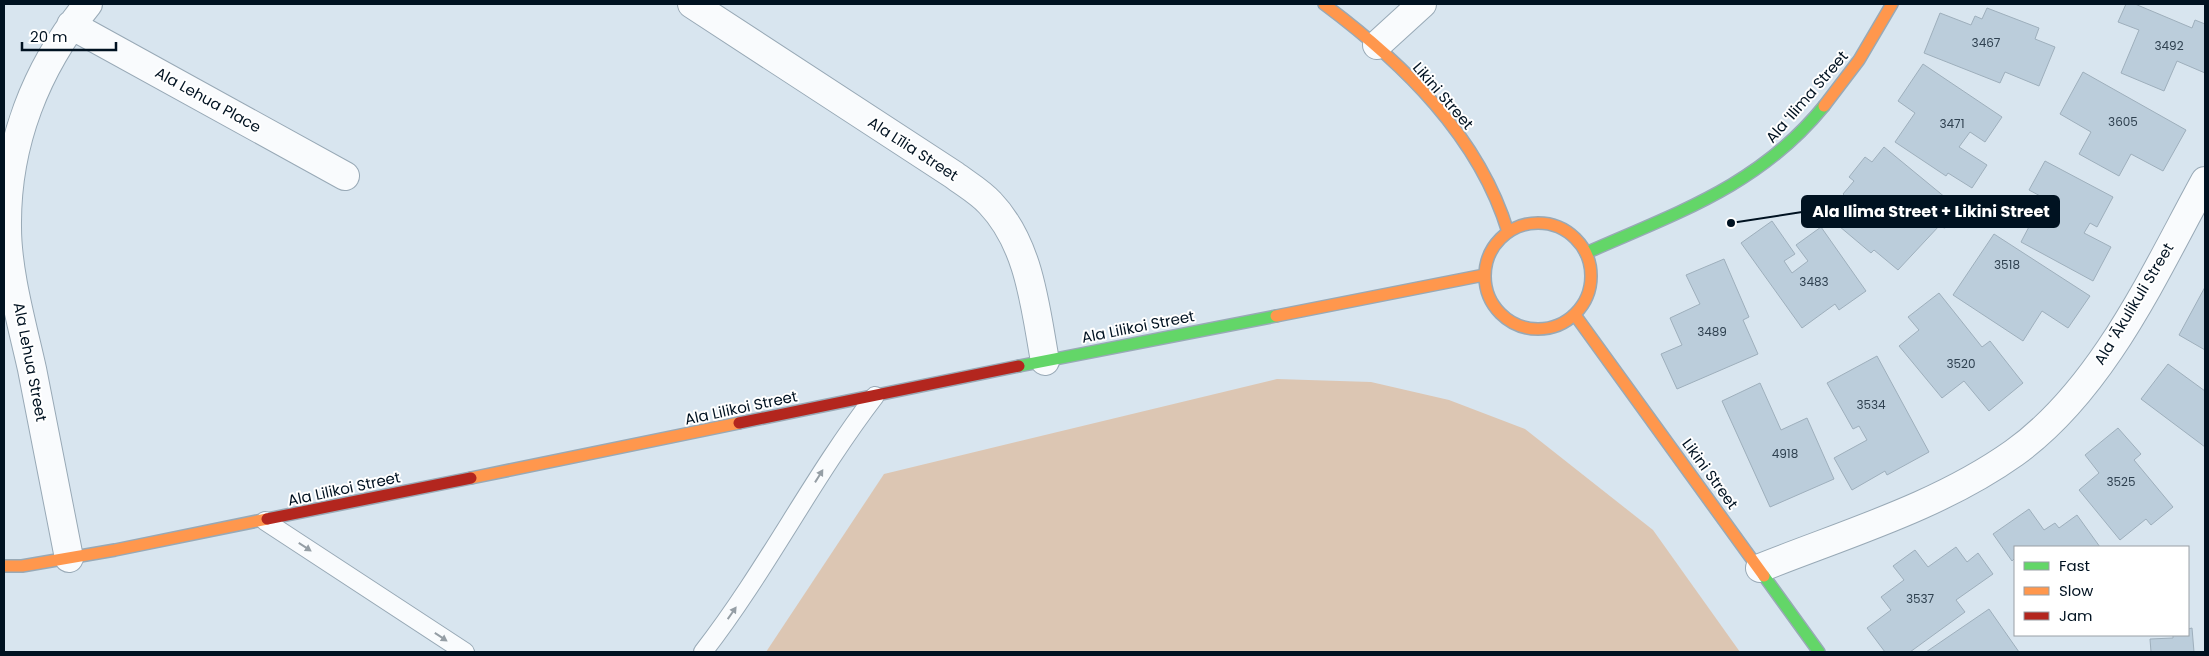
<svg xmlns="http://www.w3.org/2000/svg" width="2209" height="656" viewBox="0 0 2209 656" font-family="Poppins,sans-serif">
  <rect width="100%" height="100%" fill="#d8e5ef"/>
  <path fill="#dcc6b3" d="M1277 379 1371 382 1449 400 1525 429 1653 530 1740 652H766L884 474Z"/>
  <path fill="#bbcddb" stroke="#9eafbc" d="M2126 4H2135L2192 28 2195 20 2205 24V73L2177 61 2164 91 2121 73 2139 30 2118 22Z
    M1987 8 2039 28 2035 39 2055 47 2039 86 2005 72 2000 83 1924 53 1940 13 1971 25 1975 16 1982 19Z
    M1923 64 2002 117 1985 142 1970 132 1959 147 1987 165 1972 188 1948 173 1946 176 1895 142 1915 113 1898 101Z
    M2083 72 2186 130 2163 171 2131 154 2119 176 2079 154 2091 132 2060 114Z
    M1884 147 1946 198 1939 206 1949 201 1961 211 1957 224 1944 228 1940 225 1898 270 1874 250 1871 253 1833 221 1850 201 1843 194 1854 181 1849 177 1865 157 1872 162Z
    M2045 161 2113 197 2097 227 2090 223 2084 233 2111 247 2093 281 2021 242 2044 198 2029 190Z
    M1772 221 1795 254 1784 261 1792 273 1808 261 1796 245 1821 227 1866 291 1839 310 1835 304 1802 328 1741 243Z
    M1994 234 2090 296 2068 328 2042 311 2023 341 1953 295Z
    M1724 259 1749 317 1743 320 1758 354 1677 389 1661 354 1682 345 1670 318 1700 304 1686 275Z
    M2205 287V350L2179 335Z
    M1939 293 1982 347 1990 341 2023 383 1989 411 1964 381 1942 398 1899 346 1919 330 1908 317Z
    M1877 356 1929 452 1887 475 1885 471 1852 490 1834 458 1867 440 1859 426 1853 429 1827 383Z
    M2168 364 2205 391V447L2141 399Z
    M1760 383 1781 430 1807 418 1834 479 1770 507 1722 401Z
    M2118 428 2141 454 2134 460 2173 507 2151 525 2146 519 2120 540 2079 490 2099 473 2085 455Z
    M2029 509 2044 530 2055 523 2059 528 2077 515 2100 547H2015V558L2012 561 1993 534Z
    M1956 547 1967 562 1978 553 1993 574 1956 600 1965 612 1910 652H1885L1867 628 1891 610 1881 597 1904 580 1893 566 1915 550 1928 567Z
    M1989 609 2019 652H1926Z
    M2192 628 2194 652H2151L2150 639 2173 638V635H2188V629Z"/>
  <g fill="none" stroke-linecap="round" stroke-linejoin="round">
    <defs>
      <path id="lane" d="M265 521 465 652
        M703 652C766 571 812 478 875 396"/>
      <path id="street" d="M692 4 954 175C966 184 980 192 990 203 1030 245 1035 307 1045 361
        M71 25 345 176
        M1377 45 1422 4
        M69 558C57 495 44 432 32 369 22 324 7 272 7 227 6 144 36 68 88 4
        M1760 568C1845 534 1938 507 2014 453 2103 389 2154 274 2205 181"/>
      <path id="fast" d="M1586 253C1676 213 1759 186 1824 106
        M1019 366 1276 316
        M1764 576 1819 652"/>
      <path id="slow" d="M1324 4C1403 63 1479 136 1508 232
        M1824 106 1859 60 1892 4
        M1485 276a53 53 0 1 1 106 0a53 53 0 1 1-106 0Z
        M1575 315 1764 576
        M1276 316 1484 275
        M471 478 739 423
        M4 566H22L115 550 267 519"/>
      <path id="jam" d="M739 423 1019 366
        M267 519 471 478"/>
    </defs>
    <use href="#lane" stroke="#98a9b6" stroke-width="20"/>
    <use href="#street" stroke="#98a9b6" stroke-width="30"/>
    <use href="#fast" stroke="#98a9b6" stroke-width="14"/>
    <use href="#slow" stroke="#98a9b6" stroke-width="14"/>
    <use href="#jam" stroke="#98a9b6" stroke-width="14"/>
    <use href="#lane" stroke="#f9fbfd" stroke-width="18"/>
    <use href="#street" stroke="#f9fbfd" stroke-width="28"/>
    <use href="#fast" stroke="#63d668" stroke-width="11"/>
    <use href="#slow" stroke="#ff974d" stroke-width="11"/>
    <use href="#jam" stroke="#b3261e" stroke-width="11"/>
  </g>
  <defs><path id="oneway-solid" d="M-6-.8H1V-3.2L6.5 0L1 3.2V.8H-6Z" transform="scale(1.25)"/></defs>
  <g fill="#959ea5">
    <use href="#oneway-solid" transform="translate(819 476) rotate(-58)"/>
    <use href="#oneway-solid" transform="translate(305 547) rotate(33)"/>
    <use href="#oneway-solid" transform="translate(732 613) rotate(-55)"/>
    <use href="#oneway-solid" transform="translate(441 637) rotate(34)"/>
  </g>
  <g text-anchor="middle" stroke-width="4" stroke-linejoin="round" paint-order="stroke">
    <g font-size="12" fill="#2f4150">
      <text x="1986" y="47">3467</text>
      <text x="2169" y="50">3492</text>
      <text x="2123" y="126">3605</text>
      <text x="1952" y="128">3471</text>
      <text x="2007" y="269">3518</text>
      <text x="1814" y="286">3483</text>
      <text x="1712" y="336">3489</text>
      <text x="1961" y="368">3520</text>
      <text x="1871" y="409">3534</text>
      <text x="1785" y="458">4918</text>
      <text x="2121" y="486">3525</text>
      <text x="1920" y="603">3537</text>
    </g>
    <g font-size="15" fill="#001221" stroke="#fff">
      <text transform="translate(1443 96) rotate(49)" y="5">Likini Street</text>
      <text transform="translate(1807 97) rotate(-49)" y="5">Ala ʻIlima Street</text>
      <text transform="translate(208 100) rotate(29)" y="5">Ala Lehua Place</text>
      <text transform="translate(913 149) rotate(33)" y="5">Ala Līlia Street</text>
      <text transform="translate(2134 304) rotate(-59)" y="5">Ala ʻĀkulikuli Street</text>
      <text transform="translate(1138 327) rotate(-11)" y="5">Ala Lilikoi Street</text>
      <text transform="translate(30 362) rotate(79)" y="5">Ala Lehua Street</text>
      <text transform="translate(741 408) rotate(-12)" y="5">Ala Lilikoi Street</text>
      <text transform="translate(1710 474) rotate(54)" y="5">Likini Street</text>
      <text transform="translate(344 489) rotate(-12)" y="5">Ala Lilikoi Street</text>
    </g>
  </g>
  <path fill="none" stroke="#001221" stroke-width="2" d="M1731 223L1802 212"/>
  <circle fill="#001221" stroke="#fff" stroke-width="2" cx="1731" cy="223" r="5"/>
  <rect fill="#001221" stroke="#001221" stroke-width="2" x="1802" y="196" width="257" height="31" rx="5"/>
  <g font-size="16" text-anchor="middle" font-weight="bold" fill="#fff">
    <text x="1931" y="217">Ala Ilima Street + Likini Street</text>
  </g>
  <rect width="2209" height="656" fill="none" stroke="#001221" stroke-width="10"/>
  <rect x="2014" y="546" width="175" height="90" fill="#ffffff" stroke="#99a0a6"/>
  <rect x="2024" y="562" width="25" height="8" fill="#63d668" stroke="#99a0a6"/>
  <text x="2059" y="571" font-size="15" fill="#001221">Fast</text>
  <rect x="2024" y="587" width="25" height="8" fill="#ff974d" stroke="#99a0a6"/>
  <text x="2059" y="596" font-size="15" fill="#001221">Slow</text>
  <rect x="2024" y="612" width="25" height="8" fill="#b3261e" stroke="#99a0a6"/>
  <text x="2059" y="621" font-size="15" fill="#001221">Jam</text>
  <path d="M22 42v8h94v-8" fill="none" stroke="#001221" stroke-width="2.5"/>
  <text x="30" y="42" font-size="15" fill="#001221" stroke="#ffffff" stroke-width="4" paint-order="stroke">20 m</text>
</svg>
